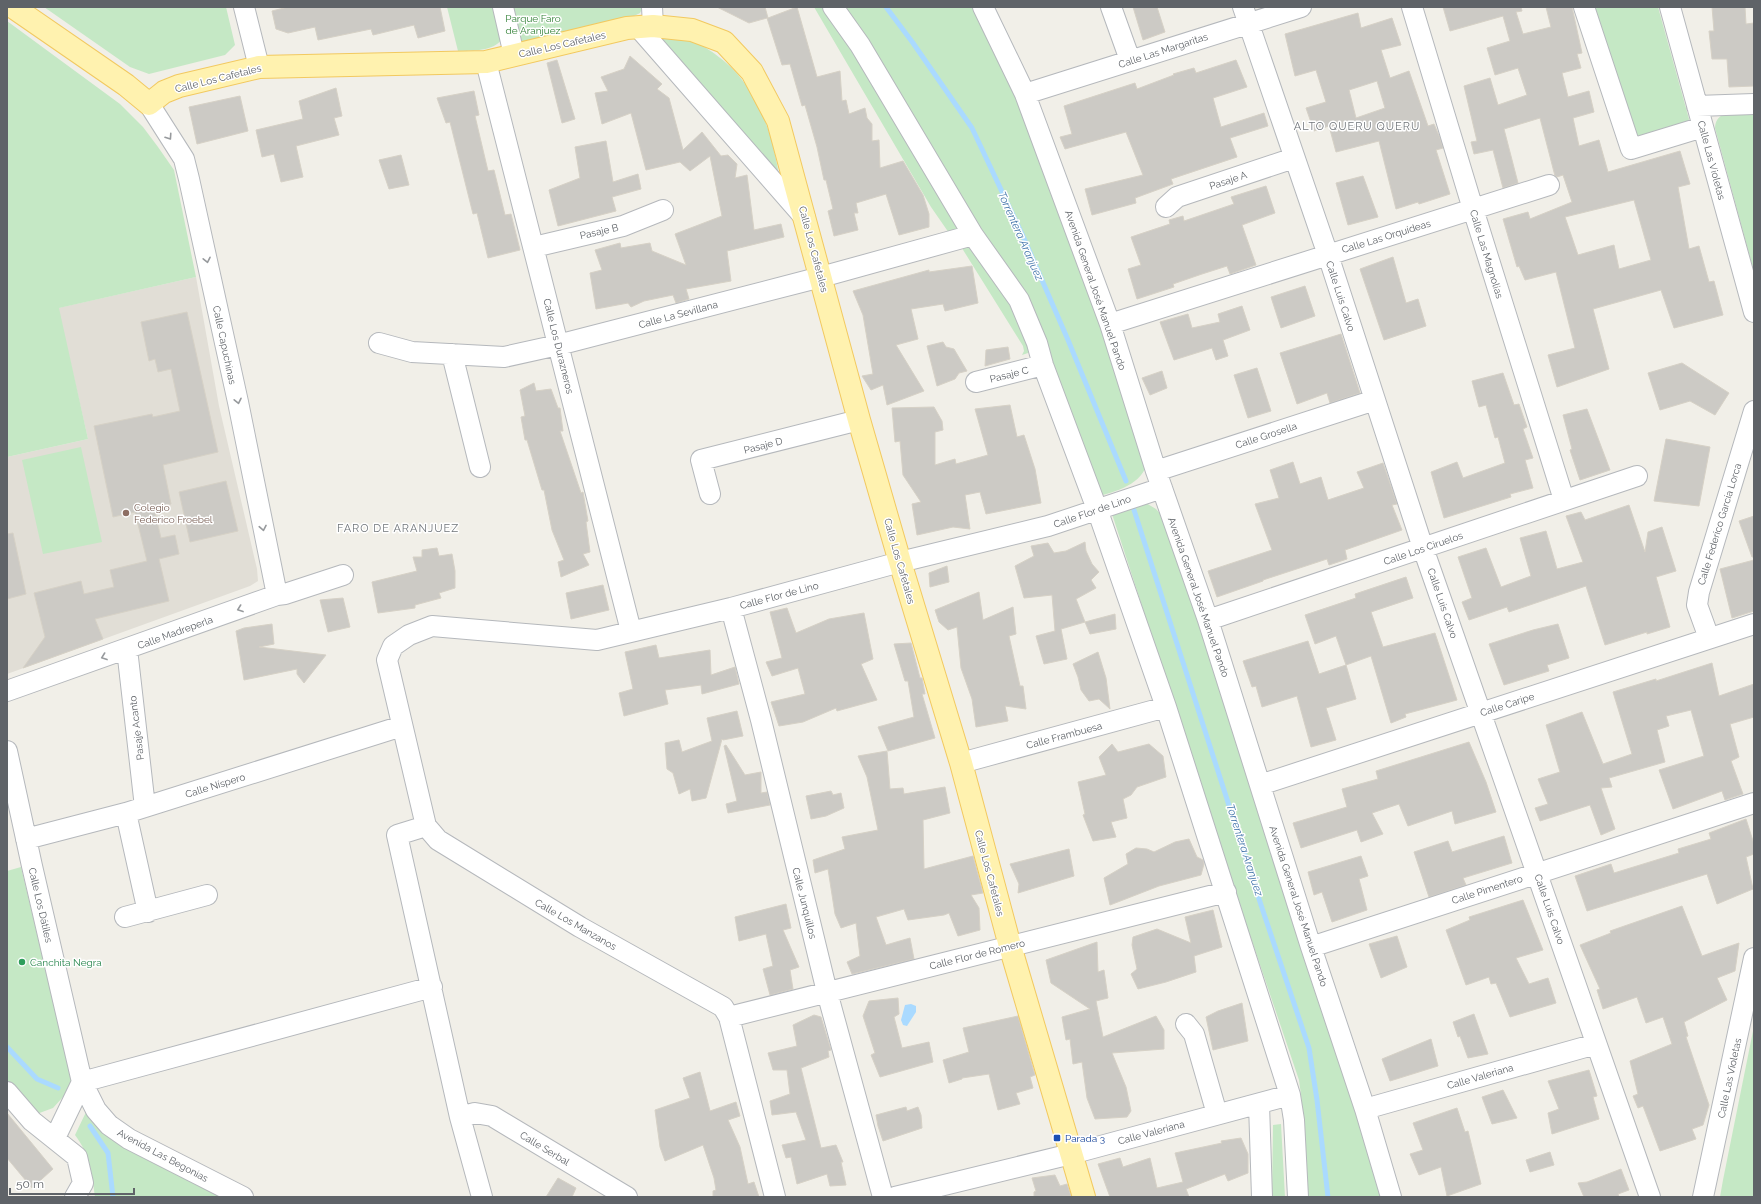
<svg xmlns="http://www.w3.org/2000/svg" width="1761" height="1204" viewBox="0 0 1761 1204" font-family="Raleway,sans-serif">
  <rect width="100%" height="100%" fill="#f1efe8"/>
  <path fill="#e1ded6" d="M196 277 219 406 257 569 258 581 250 586 7 674V457L88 439 58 308Z"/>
  <path fill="#c5e8c5" d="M44 7H226L235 45 225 55 149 74 130 67Z
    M447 7H497L502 39C493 52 473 50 458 51Z
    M512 7H643L640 13 634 16 522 43Z
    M814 7H827L962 230 949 233 931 207Z
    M842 7H976L1019 98 1105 333 1145 469C1135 489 1107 493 1087 500L1027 299 979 226Z
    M1588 7H1658L1689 119 1688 124 1637 142Z
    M7 21 120 104 143 127 158 147 174 170 196 277 59 308 88 439 7 457Z
    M657 38C668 38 680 38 691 41 699 43 708 49 715 54 755 82 772 129 779 176Z
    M1754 112V272L1715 128C1716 108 1739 112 1754 112Z
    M972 242 1008 295 1029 350 1028 353 1022 355 1024 351 1023 346 960 245Z
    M81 447 102 542 43 554 22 460Z
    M1146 503 1156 509 1164 518 1387 1197H1307C1304 1158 1305 1118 1299 1080L1233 885 1112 514Z
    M21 867 73 1086 53 1108 34 1115 7 1081V871Z
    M1754 1026V1197H1720L1723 1180Z
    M87 1110 127 1148 220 1197H95C92 1173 90 1155 75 1135Z
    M1281 1124 1285 1197H1272L1273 1125Z"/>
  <path fill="#aadaff" d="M911 1004 916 1006V1012L907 1026 903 1025 901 1020 905 1005Z"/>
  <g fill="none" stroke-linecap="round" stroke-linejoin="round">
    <path stroke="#aadaff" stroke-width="5" d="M886 7 913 43 972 128 1022 234 1068 340 1126 481
      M1134 510 1261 905 1309 1048 1317 1100 1328 1197
      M7 1047 37 1079 58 1088
      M90 1126 108 1153 113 1197"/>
  </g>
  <path fill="#cccac5" stroke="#d6d1c6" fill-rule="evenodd" d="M288 7H440L445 31 418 38 414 25 373 35 371 29 318 40 315 27 288 33 276 29 272 11Z
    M717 7H765L768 18 797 7 817 77 840 71 842 101 846 100 849 114 865 108 867 118 872 124V141L879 140 880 168 903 161 923 195 929 214V227L899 235 886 194 856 203 858 213H854L858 230 834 236 828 211 833 209 826 180H824L817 147 805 105 802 106 790 64 782 65 767 18 749 23Z
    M1133 7H1157L1165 32 1143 40Z
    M1443 7H1521L1522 11 1516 12 1523 34 1551 27 1546 7H1572L1582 53 1577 54 1581 68 1562 73 1568 97 1589 91 1594 112 1573 118 1579 146 1599 140 1608 172 1680 151 1690 184 1678 187 1689 249 1699 246 1709 282 1714 281 1723 315 1674 328 1661 290 1593 309 1609 369 1557 387 1548 355 1575 348 1556 272 1525 280 1519 266 1517 267 1503 219 1528 212 1530 219 1572 202 1563 175 1557 177 1555 176 1540 118 1504 129 1518 183 1503 188 1493 150 1474 154 1471 142 1477 141 1464 86 1490 78 1498 105 1527 95 1518 68 1495 75 1487 48 1510 41 1503 16 1450 31ZM1634 200 1651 260 1619 269 1614 245 1578 255 1565 217Z
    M1712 7H1745L1746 24 1754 23V86L1729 87 1727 59H1712L1709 31H1714Z
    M1358 13 1361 28 1392 18 1401 45 1381 50 1390 78 1409 71 1428 126 1434 124 1440 138 1443 148 1436 150 1450 194 1419 204 1418 202 1396 209 1379 141 1336 152 1329 126 1314 131 1306 108 1326 102 1316 70 1295 76 1285 34ZM1377 81 1385 108 1356 118 1349 90Z
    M630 56 662 84 657 89 669 98 683 150 702 132 721 156 728 155 737 164 735 178 747 175 754 230 781 224 784 237 727 251 731 281 686 289 689 299 676 303 673 295 644 301 631 307 628 303 596 309 590 273 602 270 595 250 620 243 621 248 650 243 652 251 686 265 675 234 722 216 710 156 690 171 680 162 646 170 631 113 602 124 595 93 608 91 601 77 624 69Z
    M557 60 575 119 562 123 547 63Z
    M1236 60 1247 87 1213 98 1221 127 1264 113 1268 126 1230 138 1237 157 1171 179 1173 184 1135 198 1136 203 1092 215 1085 189 1143 175 1126 132 1065 149 1060 137 1072 134 1064 106 1135 83 1137 89 1174 75 1173 74 1194 68 1196 73Z
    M336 88 342 116 334 118 339 135 296 146 303 177 281 182 274 154 262 157 256 130 303 119 299 101Z
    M474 91 479 115 475 116 488 171 494 170 505 215 511 214 520 250 488 258 477 213 473 214 450 122 446 123 437 98Z
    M240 96 248 131 197 144 189 107Z
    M606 141 613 182 638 174 641 189 612 197 616 211 558 226 549 190 580 178 575 147Z
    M401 155 409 185 389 189 379 160Z
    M1363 176 1378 217 1348 225 1336 183Z
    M1266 186 1275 213 1242 225 1256 265 1230 274 1227 266 1202 274 1173 284 1174 287 1137 299 1128 269 1141 265 1131 237 1170 224 1169 220 1183 216 1184 221 1234 204 1231 197Z
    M1393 257 1406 303 1418 299 1426 326 1384 340 1360 269Z
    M972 266 978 303 945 311 943 304 911 309 918 339 896 345 924 391 887 405 883 385 871 390 862 376 873 374 863 315 853 291 929 270V272Z
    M1305 286 1315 316 1281 328 1271 297Z
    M1242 306 1250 330 1223 340 1228 356 1216 360 1212 348 1174 360 1160 322 1188 314 1192 328 1220 322 1218 314Z
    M187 312 218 452 163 465 171 504 154 508 161 538 175 535 179 554 159 559 169 601 95 619 103 639 23 668 45 637 34 593 81 581 84 594 114 587 110 570 147 561 135 512 113 517 94 426 152 414 153 417 180 411 171 369 158 372 155 359 149 361 141 322Z
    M1341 334 1360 393 1330 403 1327 393 1297 404 1280 353Z
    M943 342 946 347 954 349 967 371 959 373 955 379 937 386 927 346Z
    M1008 347 1010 359 985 366 986 350Z
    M1682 363 1729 393 1715 415 1690 401 1660 410 1648 373Z
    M1257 368 1271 411 1248 418 1234 375Z
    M1162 371 1167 388 1150 395 1142 378Z
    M1503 373 1514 405 1519 404 1527 427 1523 429 1533 458 1525 460 1533 488 1510 494 1511 497 1444 518 1431 472 1457 462 1463 478 1505 463 1498 437 1495 438 1486 405 1479 407 1472 381Z
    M534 383 536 391 551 389 558 408H560L563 431H560L581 493 583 492 588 521 586 522 590 552 583 554 589 565 561 577 558 562 564 560 552 530 544 490H542L527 440H525L521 417 525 416 520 390Z
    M1010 405 1017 437 1024 435 1035 469 1041 503 986 514 980 492 965 495 970 529 953 527 917 535 912 504 921 502 903 475 900 441 895 442 892 408 934 407 942 421 943 430 935 432V465L955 459 956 464 988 455 975 409Z
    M1587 409 1610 470 1580 480 1570 450 1572 449 1563 415Z
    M1666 439 1710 447 1699 506 1654 501Z
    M1293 462 1300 484 1321 477 1328 500 1364 488 1357 472 1383 463 1397 504 1392 505 1402 530 1345 550 1347 559 1329 565 1327 559 1263 580V581L1217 597 1208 571 1272 550 1255 504 1279 498 1270 470Z
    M226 481 238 531 190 542 179 492Z
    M1629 505 1645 552 1648 532 1662 527 1676 571 1656 577 1670 627 1647 634V632L1605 645 1586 586 1509 612 1507 607 1469 620 1462 602 1472 598 1458 557 1486 548 1501 587 1531 576 1520 538 1546 531 1557 569 1583 562 1566 516 1581 512 1585 520Z
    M1754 516V557H1752L1739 521Z
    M13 533 26 594 7 599V534Z
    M1085 542 1086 551 1092 564 1099 572 1091 580 1096 588 1076 599 1085 622 1061 629 1067 659 1044 664 1036 636 1055 631 1052 595 1024 598 1015 566 1034 556 1031 546 1048 543 1054 553 1066 551Z
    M437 548 439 556 452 554 455 571V588L439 593 441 598 415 605V608L378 613 372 582 417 571 413 557H422V550Z
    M1754 560V611L1732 618 1720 569Z
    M947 566 949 582 930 587 929 573Z
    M1406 577 1413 598 1371 612 1383 647 1435 633 1457 700 1405 714 1406 717 1391 723 1371 656 1346 665 1336 636 1315 644 1305 615 1356 598 1355 594Z
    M603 585 609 610 571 619 566 593Z
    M979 592 983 620 1013 607 1016 634 1009 636 1020 686H1023L1026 709 1005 706 1008 721 976 727 972 699 961 668 957 627 948 630 939 622 935 610Z
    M343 598 350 627 328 632 320 600Z
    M787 608 796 633 829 619 864 613 873 659 861 664 877 700 837 711 836 708 803 722 779 726 771 702 805 694 798 668 772 676 766 662 782 658 770 612Z
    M1115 614 1116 629 1090 634 1085 622Z
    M272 624 274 644 259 647 326 655 304 683 297 674V669L244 680 236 631 244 628Z
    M1558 624 1569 658 1547 665 1549 671 1504 685 1489 644 1533 630Z
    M1308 641 1319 674 1346 665 1356 699 1326 708 1336 740 1311 747 1297 696 1262 707 1256 686 1252 687 1243 661Z
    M911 643 920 678H922L925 694H922L935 738 888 751 878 727 914 717 908 681H905L894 644Z
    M656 645 659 658 710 650 711 675 735 667 739 684 702 694 701 685 665 690 668 704 624 716 619 693 633 689 625 652Z
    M1098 652 1106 678 1110 709 1099 699 1089 701 1081 690 1078 677 1073 664Z
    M1712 663 1719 696 1754 684V717L1730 724 1739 757 1731 761 1743 794 1725 800 1722 791 1673 809 1659 770 1704 756 1691 710 1666 716 1669 726 1657 730 1665 762 1609 778 1612 787 1601 788 1615 829 1601 835 1590 805 1540 821 1535 808 1548 804 1538 779 1560 772 1546 725 1582 712 1603 764 1632 754 1613 692 1656 679V681Z
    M737 711 743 736 723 740 722 739 706 798 692 801 690 789 679 794 673 773 667 769 665 743 679 740 682 752 712 741 707 718Z
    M1469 742 1486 782 1496 812 1455 824 1452 811 1408 826 1399 804 1372 813 1383 834 1361 842 1357 830 1301 848 1293 823 1347 807 1342 789 1378 779 1376 771Z
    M1112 744 1118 752 1149 744 1163 756 1166 777 1137 787 1131 795 1123 799 1127 818 1111 822 1116 837 1093 841 1083 815 1085 814 1078 782 1106 775 1099 757Z
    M726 745 745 775 761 772V793L767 792 770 805 728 813 726 804 737 801 724 746Z
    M887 751 890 789 903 788 904 794 945 787 950 813 923 820 924 869 973 856 983 893 971 895 979 908 980 930 958 936 949 913 944 915 908 920 904 909 876 917 886 945 910 938 914 959 852 974 847 962 860 956 856 923 841 928 835 914 828 869 815 873 813 860 845 849 842 837 878 830 867 777 858 756Z
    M831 791 833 795 841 793 844 808 826 816 811 819 806 796Z
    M1746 819 1754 844V854L1746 857 1753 889 1717 904 1707 874 1587 911 1575 876 1611 864 1614 873 1679 853 1678 849 1711 839 1709 833Z
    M1504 836 1512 863 1463 878 1466 885 1429 897 1414 852 1448 841 1452 852Z
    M1189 839 1197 857 1203 860 1204 864 1201 875 1159 886 1110 905 1104 878 1128 864 1126 854 1136 848 1147 849 1154 852 1175 842Z
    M1069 849 1074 876 1018 893 1019 884 1010 864Z
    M1361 856 1368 876 1359 879 1367 910 1332 922 1322 892 1314 895 1308 872Z
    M1523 900 1543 950 1516 958 1529 984 1548 978 1556 1003 1510 1017 1496 983 1491 984 1489 977 1466 985 1446 930 1470 920 1469 917Z
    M786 904 791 928 783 930 799 967 790 970 793 989 770 995 763 969 773 966 766 934 739 941 735 917Z
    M1682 906 1702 956 1739 943 1735 971 1717 978 1727 1000 1684 1022 1688 1036 1686 1037 1709 1105 1703 1125 1692 1129 1696 1139 1660 1151 1643 1106 1638 1108 1633 1096 1638 1094 1630 1061 1672 1044 1663 1017 1646 1023 1637 997 1603 1009 1597 990 1600 989 1580 945 1611 933 1610 931Z
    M1213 910 1222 947 1194 956 1196 972 1166 982 1138 989 1131 974 1137 969 1132 945 1133 937 1157 929 1191 943 1185 917Z
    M1397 936 1407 967 1381 978 1369 944Z
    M1097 942 1098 972 1104 970 1108 998 1096 1001 1103 1037 1156 1016 1164 1030V1049L1112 1053 1126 1087 1131 1111 1127 1117 1095 1119 1087 1098 1082 1062 1073 1064 1070 1039 1066 1040 1062 1017 1090 1009 1051 983 1046 960Z
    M898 998 899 1014 894 1017 902 1048 929 1042 933 1062 880 1077 871 1055 875 1053 863 1016 869 1001Z
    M1242 1003 1248 1041 1213 1050 1206 1017 1218 1011Z
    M1474 1014 1488 1054 1468 1058 1460 1036 1458 1037 1453 1022Z
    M814 1015 821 1017 831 1050 828 1051 829 1057 801 1068 821 1148 836 1145 843 1162H841L846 1185 830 1186 827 1174 797 1184 791 1157 786 1158 782 1145 806 1140 796 1112 772 1115 770 1101 790 1094 787 1070H773L768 1053 797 1046 793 1025Z
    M1018 1016 1035 1075 1030 1077 1033 1088 1016 1093 1020 1104 998 1110 989 1074 962 1078V1079L949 1083 943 1060 969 1052 963 1028Z
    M1431 1039 1438 1066 1390 1081 1382 1059Z
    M1589 1070 1597 1096 1593 1097 1599 1119 1552 1134 1548 1113 1559 1109 1548 1081Z
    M700 1072 710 1111 736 1102 740 1116 728 1120 740 1147 748 1184 754 1182 759 1197H713V1191L716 1190 714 1178 703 1145 665 1161 660 1147 655 1110 690 1098 683 1078Z
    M1503 1090 1517 1118 1492 1124 1482 1097Z
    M906 1107 907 1111 918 1107 921 1115 922 1128 883 1141 878 1126 876 1115Z
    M1457 1108 1465 1132 1468 1131 1481 1184 1447 1196 1441 1167 1419 1175 1410 1154 1423 1150 1413 1123Z
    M7 1113 53 1169 32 1188 7 1158Z
    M1241 1138 1248 1154V1173L1228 1181 1225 1174 1186 1189 1189 1197H1110L1098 1164 1120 1158 1123 1167 1150 1158 1157 1188 1183 1182 1175 1153 1222 1143 1221 1141Z
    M1550 1152 1554 1165 1530 1172 1526 1160Z
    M1621 1169 1629 1190 1618 1194 1619 1197H1584L1578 1183 1587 1182Z
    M1055 1175 1060 1186 1067 1184 1071 1196 1034 1197V1192L1036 1191 1032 1178Z
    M558 1178 576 1188 572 1197H546Z"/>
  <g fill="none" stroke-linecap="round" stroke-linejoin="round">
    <defs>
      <path id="minor" d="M244 7 259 67
        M503 7 514 55
        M652 7 653 26
        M833 7 860 45 973 235 1019 300 1037 343 1043 365 1097 509 1166 707 1290 1095 1294 1120 1298 1197
        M983 7 1025 94 1110 324 1156 471 1208 620 1311 947 1365 1109 1391 1197
        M1111 7 1130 60
        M1243 7 1328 255 1423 548 1650 1197
        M1412 7 1473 209 1564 500
        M1584 7 1631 149 1703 127
        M1670 7 1754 312
        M638 27 805 218
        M486 62 631 631
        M1025 94 1301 7
        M149 104 184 159 189 179 238 402 277 595
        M1697 106 1754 104
        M1166 207 1177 197 1294 158
        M534 247 623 226 663 210
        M1110 324 1549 185
        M379 343 412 352 504 357 558 345 821 277 973 235
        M452 354 480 467
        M976 382 1043 365
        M1156 471 1375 400
        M710 494 701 460 859 420
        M731 608 761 720 827 992 883 1197
        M1208 620 1637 476
        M1709 638 1697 605 1699 592 1754 411
        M127 649 145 807
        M7 691 277 595 285 594 343 575
        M7 751 32 866 82 1082 96 1110 109 1125 129 1139 243 1197
        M961 763 1166 707
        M1260 785 1754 624
        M126 813 148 912
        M426 826 397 835 460 1117 482 1197
        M26 839 126 813 402 726
        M125 917 207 895
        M1311 947 1754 803
        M729 1017 1226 892
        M1186 1024 1194 1034 1217 1114
        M7 1092 32 1121 77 1157 83 1183 75 1197
        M1259 1104 1262 1197
        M1365 1109 1596 1044
        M460 1117 475 1113 492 1116 627 1197
        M55 1138 82 1082 432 987
        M775 1197 729 1017 723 1007 580 927 438 840 426 826 387 660 393 646 409 635 432 626 597 640 731 608 900 562 1048 526 1162 488
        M895 1197 1071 1154 1290 1095
        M1703 1197 1754 958"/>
      <path id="major" d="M13 7 126 85 149 104 164 92 179 86 259 67 486 62 627 28 653 26 692 30 724 42 752 72 778 121 859 420 900 562 961 763 1010 946 1084 1197"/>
    </defs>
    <use href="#minor" stroke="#b5b8bc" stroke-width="22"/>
    <use href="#major" stroke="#f2c960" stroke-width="24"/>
    <use href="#minor" stroke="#fff" stroke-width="20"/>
    <use href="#major" stroke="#fff2af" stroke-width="22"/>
  </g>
  <defs><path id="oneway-chevron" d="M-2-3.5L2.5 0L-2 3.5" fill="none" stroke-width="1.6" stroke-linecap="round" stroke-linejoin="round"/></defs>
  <g stroke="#979a9d">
    <use href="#oneway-chevron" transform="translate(169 137) rotate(56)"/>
    <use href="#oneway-chevron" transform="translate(207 260) rotate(78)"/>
    <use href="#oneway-chevron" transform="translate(238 401) rotate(78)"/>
    <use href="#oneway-chevron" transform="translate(263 528) rotate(79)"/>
    <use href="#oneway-chevron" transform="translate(240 609) rotate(160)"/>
    <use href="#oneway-chevron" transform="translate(104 657) rotate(160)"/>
  </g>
  <circle fill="#8d6e63" stroke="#fff" stroke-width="1.5" cx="126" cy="513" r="4"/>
  <circle fill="#2e9e5b" stroke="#fff" stroke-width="1.5" cx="22" cy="962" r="4"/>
  <rect fill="#1a4fb4" stroke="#fff" stroke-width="1.5" x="1053" y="1134" width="8" height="8" rx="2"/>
  <g text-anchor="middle" stroke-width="3" stroke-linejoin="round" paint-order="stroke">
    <g font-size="10" fill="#348238" stroke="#fff">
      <text x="533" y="22">Parque Faro<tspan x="533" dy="12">de Aranjuez</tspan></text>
    </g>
    <g font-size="10" fill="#5f6368" stroke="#fff">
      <text transform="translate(562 44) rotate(-13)" y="4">Calle Los Cafetales</text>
      <text transform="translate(1163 50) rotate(-18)" y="4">Calle Las Margaritas</text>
      <text transform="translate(218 78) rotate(-14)" y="4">Calle Los Cafetales</text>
      <text transform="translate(1712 160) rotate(75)" y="4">Calle Las Violetas</text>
      <text transform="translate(1228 180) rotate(-18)" y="4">Pasaje A</text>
      <text transform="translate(599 231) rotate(-13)" y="4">Pasaje B</text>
      <text transform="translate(1386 236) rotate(-17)" y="4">Calle Las Orquídeas</text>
      <text transform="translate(814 249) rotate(75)" y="4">Calle Los Cafetales</text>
      <text transform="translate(1487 254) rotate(73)" y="4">Calle Las Magnolias</text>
      <text transform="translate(1096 290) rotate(71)" y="4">Avenida General José Manuel Pando</text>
      <text transform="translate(1341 296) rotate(72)" y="4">Calle Luis Calvo</text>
      <text transform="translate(678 314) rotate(-15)" y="4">Calle La Sevillana</text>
      <text transform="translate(225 345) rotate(78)" y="4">Calle Capuchinas</text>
      <text transform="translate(559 346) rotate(76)" y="4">Calle Los Durazneros</text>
      <text transform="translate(1009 374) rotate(-14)" y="4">Pasaje C</text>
      <text transform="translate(1266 435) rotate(-18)" y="4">Calle Grosella</text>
      <text transform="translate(763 445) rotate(-14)" y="4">Pasaje D</text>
      <text transform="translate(1092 511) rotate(-19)" y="4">Calle Flor de Lino</text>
      <text transform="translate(1719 524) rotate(-73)" y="4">Calle Federico García Lorca</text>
      <text transform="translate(1423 548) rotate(-19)" y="4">Calle Los Ciruelos</text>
      <text transform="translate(900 561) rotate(74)" y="4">Calle Los Cafetales</text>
      <text transform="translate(779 595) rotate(-15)" y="4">Calle Flor de Lino</text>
      <text transform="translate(1199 597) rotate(71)" y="4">Avenida General José Manuel Pando</text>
      <text transform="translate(1443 603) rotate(71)" y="4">Calle Luis Calvo</text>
      <text transform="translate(175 632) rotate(-20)" y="4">Calle Madreperla</text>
      <text transform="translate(1507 704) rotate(-18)" y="4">Calle Caripe</text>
      <text transform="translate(136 728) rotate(-97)" y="4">Pasaje Acanto</text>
      <text transform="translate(1064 735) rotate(-15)" y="4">Calle Frambuesa</text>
      <text transform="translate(215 785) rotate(-17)" y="4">Calle Níspero</text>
      <text transform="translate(990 873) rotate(75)" y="4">Calle Los Cafetales</text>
      <text transform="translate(1487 889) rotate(-18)" y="4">Calle Pimentero</text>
      <text transform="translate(805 903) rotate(76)" y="4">Calle Junquillos</text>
      <text transform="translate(41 905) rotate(77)" y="4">Calle Los Dátiles</text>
      <text transform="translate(1299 906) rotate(72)" y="4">Avenida General José Manuel Pando</text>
      <text transform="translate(1550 909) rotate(71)" y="4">Calle Luis Calvo</text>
      <text transform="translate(576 924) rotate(30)" y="4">Calle Los Manzanos</text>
      <text transform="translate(977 954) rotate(-14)" y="4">Calle Flor de Romero</text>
      <text transform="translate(1480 1076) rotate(-16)" y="4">Calle Valeriana</text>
      <text transform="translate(1729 1078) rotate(-78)" y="4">Calle Las Violetas</text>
      <text transform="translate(1151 1132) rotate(-15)" y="4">Calle Valeriana</text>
      <text transform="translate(545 1148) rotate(31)" y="4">Calle Serbal</text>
      <text transform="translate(163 1155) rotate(28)" y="4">Avenida Las Begonias</text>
    </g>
    <g font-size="10" fill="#785e54" stroke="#fff" text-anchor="start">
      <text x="134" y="511">Colegio<tspan x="134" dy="12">Federico Froebel</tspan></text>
    </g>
    <g font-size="10" fill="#27864d" stroke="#fff" text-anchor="start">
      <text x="30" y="966">Canchita Negra</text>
    </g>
    <g font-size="10" fill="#164399" stroke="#fff" text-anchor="start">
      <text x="1065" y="1142">Parada 3</text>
    </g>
    <g font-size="11" letter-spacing="1" fill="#70757a" stroke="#fff">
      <text x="1357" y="130">ALTO QUERU QUERU</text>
      <text x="398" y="532">FARO DE ARANJUEZ</text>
    </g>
    <g font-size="11" font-style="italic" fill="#4174aa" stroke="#fff">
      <text transform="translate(1021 236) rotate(66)" y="4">Torrentera Aranjuez</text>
      <text transform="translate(1245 850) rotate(72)" y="4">Torrentera Aranjuez</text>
    </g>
  </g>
  <rect width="1761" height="1204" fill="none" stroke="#5f6368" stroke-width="16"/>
  <path d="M10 1188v6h124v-6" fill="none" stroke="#5f6368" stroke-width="2"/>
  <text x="16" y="1188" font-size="12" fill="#5f6368" stroke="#ffffff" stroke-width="3" paint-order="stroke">50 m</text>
</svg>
